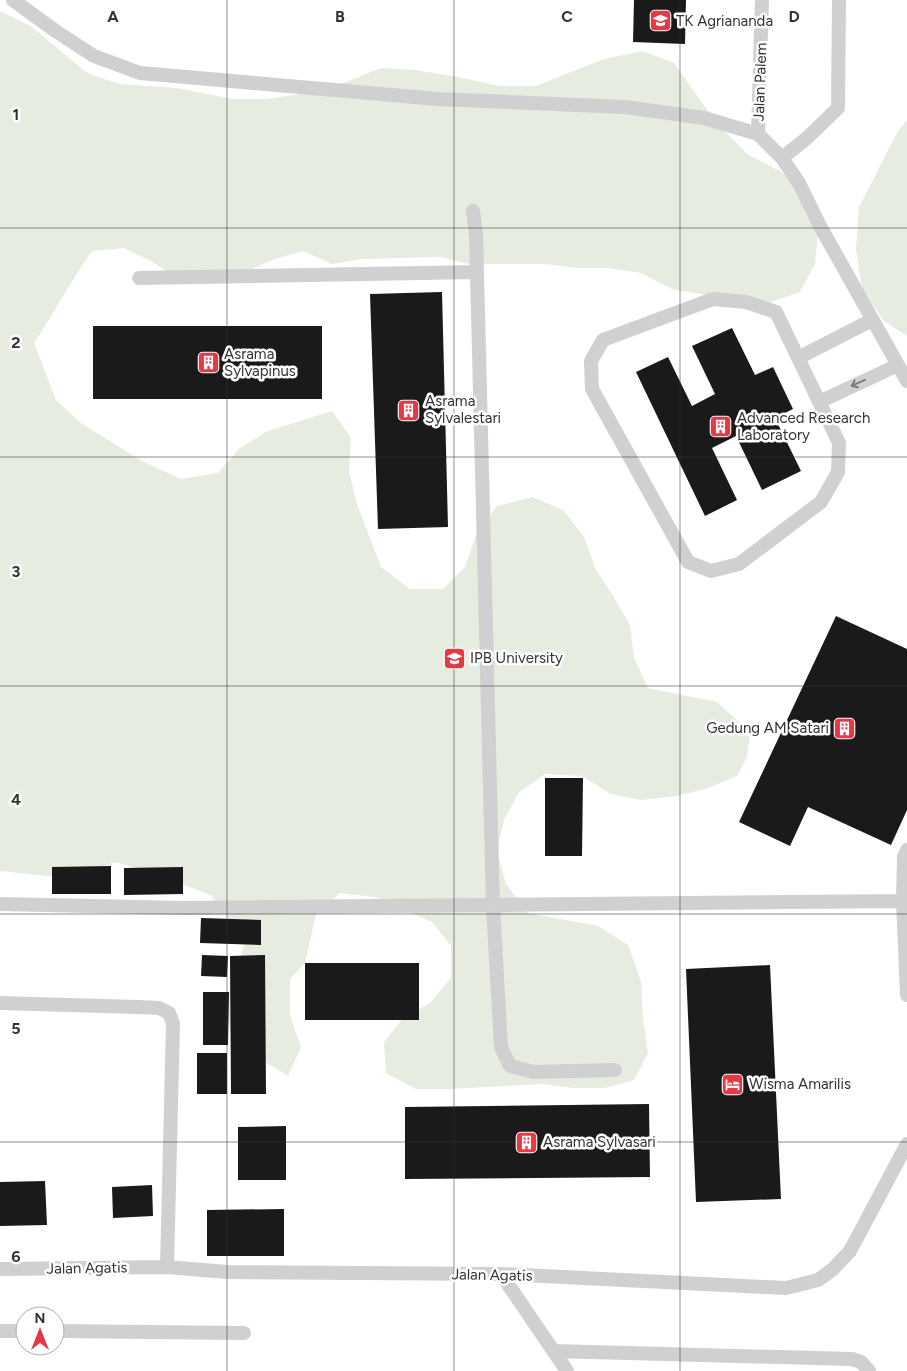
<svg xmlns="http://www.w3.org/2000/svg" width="907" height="1371" viewBox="0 0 907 1371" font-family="Figtree,sans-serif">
  <rect width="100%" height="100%" fill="#fff"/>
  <path fill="#e6ecdf" d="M0 11 32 27 87 73 119 84 176 88 233 99H266L301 94 344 83 381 68 414 70 458 77 499 86H536L604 59 643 51 674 63 715 121 747 154 780 171 807 193 818 231 815 264 800 292 768 303 674 290 641 273 608 268H578L545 264H469L440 257 362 259 332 264 303 251 272 260 242 273 181 281 153 262 124 248 92 251C71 281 54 313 34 343L56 400 82 424 144 462 181 479 218 473 240 448 268 431 332 411 351 438 349 471 357 504 381 567 410 589H443L465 567 477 532 497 506 532 497 563 510 584 537 595 568 613 596 630 625 634 658 648 688 717 702 750 732 747 757 737 776 706 789 676 796 641 800 611 794 582 776 545 774 519 792 504 820 497 851 506 884 528 913 598 926 628 945 641 981 643 1018 648 1053 634 1080 604 1088H573L543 1084 447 1089H416L386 1073 384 1042 403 1018 430 1003 451 978V946L432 922 375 897 340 893 316 914 305 963 290 979V1016L301 1047 288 1076 262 1060 231 1035 226 1001 236 974 244 945 229 919 211 895 146 871 115 862 87 873 57 877 0 871Z
    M907 120V336L884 321 862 288 856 249 859 207 898 131Z"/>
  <path fill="#1a1a1a" d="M634 0H686L685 44 633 42Z
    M442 292 448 527 378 529 370 294Z
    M93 326H322V399H93Z
    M732 328 755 375 773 367 793 409 775 418 801 471 762 490 736 436 712 448 737 500 705 516 636 372 668 357 692 406 715 394 692 346Z
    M836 616 907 649V810L891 845 808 807 790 846 739 822Z
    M545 778H583L582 856H545Z
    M111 866V894H52V867Z
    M183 867V894L124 895V868Z
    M201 918 261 920V945L200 943Z
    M202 955 228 956 227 977 201 976Z
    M265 955 266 1094H231L230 956Z
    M305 963H419V1020H305Z
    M770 965 781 1199 696 1202 686 969Z
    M203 992H229L228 1045H203Z
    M197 1053H227V1094H197Z
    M649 1104 650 1177 405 1179V1107Z
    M286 1126V1180H238V1127Z
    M45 1181 47 1225 0 1226V1182Z
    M152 1185 153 1216 113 1218 112 1187Z
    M284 1209V1256H207V1210Z"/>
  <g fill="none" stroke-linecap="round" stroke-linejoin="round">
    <path stroke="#d0d0d0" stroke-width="14" d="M13 0 57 32 94 56 140 73 438 99 625 107 704 118 758 134 782 158 799 183 820 226 907 381
      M758 134 762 0
      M782 158 807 138 838 108 839 0
      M473 211 476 234 493 906 501 1047 510 1066 534 1072 615 1070
      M139 278 476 272
      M713 299 746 302 776 312 839 443 838 472 821 502 739 564 711 571 688 562 592 389 591 361 603 340Z
      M798 358 872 320
      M819 402 898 365
      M907 850 904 857 903 901 907 995
      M0 904 183 908 903 901 907 900
      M0 1003 138 1007 159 1008 169 1013 173 1023 167 1267
      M0 1269 167 1267 227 1272 501 1274 786 1288 818 1280 833 1269 850 1251 907 1144
      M501 1274 567 1371
      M0 1331H25
      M55 1331 244 1333
      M554 1351 852 1359 861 1362 869 1371"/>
  </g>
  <defs><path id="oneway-shaft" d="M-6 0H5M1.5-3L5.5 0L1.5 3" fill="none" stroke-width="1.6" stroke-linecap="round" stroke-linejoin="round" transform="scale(1.25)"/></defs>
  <use stroke="#7a7a7a" href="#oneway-shaft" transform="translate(858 383) rotate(155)"/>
  <path fill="none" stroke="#333" stroke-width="1" stroke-opacity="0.55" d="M227 0V1371M454 0V1371M680 0V1371M0 228H907M0 457H907M0 686H907M0 914H907M0 1142H907"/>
  <defs>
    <symbol id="school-square" viewBox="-11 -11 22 22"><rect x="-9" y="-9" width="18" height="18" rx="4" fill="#e63946" stroke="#fff"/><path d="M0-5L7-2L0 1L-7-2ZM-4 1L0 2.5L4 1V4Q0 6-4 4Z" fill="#fff"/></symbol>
    <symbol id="building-square" viewBox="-11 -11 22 22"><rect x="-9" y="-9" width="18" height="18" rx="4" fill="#e63946" stroke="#fff"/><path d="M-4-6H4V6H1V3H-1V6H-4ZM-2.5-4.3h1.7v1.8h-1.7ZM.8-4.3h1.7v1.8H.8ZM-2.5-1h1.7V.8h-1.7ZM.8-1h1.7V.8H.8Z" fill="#fff"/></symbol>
    <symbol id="university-square" viewBox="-11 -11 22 22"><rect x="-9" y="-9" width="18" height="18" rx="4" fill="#e63946" stroke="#fff"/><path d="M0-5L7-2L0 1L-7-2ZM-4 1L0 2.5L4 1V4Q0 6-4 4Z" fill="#fff"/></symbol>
    <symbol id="hotel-square" viewBox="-11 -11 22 22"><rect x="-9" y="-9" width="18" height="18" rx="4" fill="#e63946" stroke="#fff"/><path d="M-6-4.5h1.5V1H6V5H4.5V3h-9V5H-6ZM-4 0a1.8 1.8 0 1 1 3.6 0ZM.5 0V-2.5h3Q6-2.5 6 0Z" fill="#fff"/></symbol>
  </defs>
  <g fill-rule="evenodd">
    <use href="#school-square" x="648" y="8" width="25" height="25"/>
    <use href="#building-square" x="196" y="350" width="25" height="25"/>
    <use href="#building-square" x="396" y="398" width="25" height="25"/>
    <use href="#building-square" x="708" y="414" width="25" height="25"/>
    <use href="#university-square" x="442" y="646" width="25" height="25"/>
    <use href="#building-square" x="832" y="716" width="25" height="25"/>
    <use href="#hotel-square" x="720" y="1072" width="25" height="25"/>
    <use href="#building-square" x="514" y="1130" width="25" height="25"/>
  </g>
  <g text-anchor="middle" stroke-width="5" stroke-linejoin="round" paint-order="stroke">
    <g font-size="15" fill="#333" stroke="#fff" text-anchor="start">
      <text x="676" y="26">TK Agriananda</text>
      <text x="224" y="359">Asrama<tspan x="224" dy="17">Sylvapinus</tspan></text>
      <text x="425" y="406">Asrama<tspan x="425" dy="17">Sylvalestari</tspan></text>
      <text x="737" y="423">Advanced Research<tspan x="737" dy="17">Laboratory</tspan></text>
      <text x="470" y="663">IPB University</text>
      <text x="829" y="733" text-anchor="end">Gedung AM Satari</text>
      <text x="749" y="1089">Wisma Amarilis</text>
      <text x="543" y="1147">Asrama Sylvasari</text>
    </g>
    <g font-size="15" fill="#333" stroke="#fff">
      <text transform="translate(760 82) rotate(-88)" y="5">Jalan Palem</text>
      <text transform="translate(87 1268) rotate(-1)" y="5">Jalan Agatis</text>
      <text transform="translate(492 1275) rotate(1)" y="5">Jalan Agatis</text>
    </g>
  </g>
  <g font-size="16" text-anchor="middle" font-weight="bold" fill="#333" stroke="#fff" stroke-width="5" stroke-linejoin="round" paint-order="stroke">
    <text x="113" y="22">A</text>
    <text x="340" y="22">B</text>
    <text x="567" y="22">C</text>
    <text x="794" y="22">D</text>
    <text x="16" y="120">1</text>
    <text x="16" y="348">2</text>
    <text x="16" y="577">3</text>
    <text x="16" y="805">4</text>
    <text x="16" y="1034">5</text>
    <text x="16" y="1262">6</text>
  </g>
  <g transform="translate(40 1331)"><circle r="24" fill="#ffffff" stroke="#adadad"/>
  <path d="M0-4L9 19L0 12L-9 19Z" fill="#e63946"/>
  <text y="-8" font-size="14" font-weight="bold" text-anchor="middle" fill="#333333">N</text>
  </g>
</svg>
